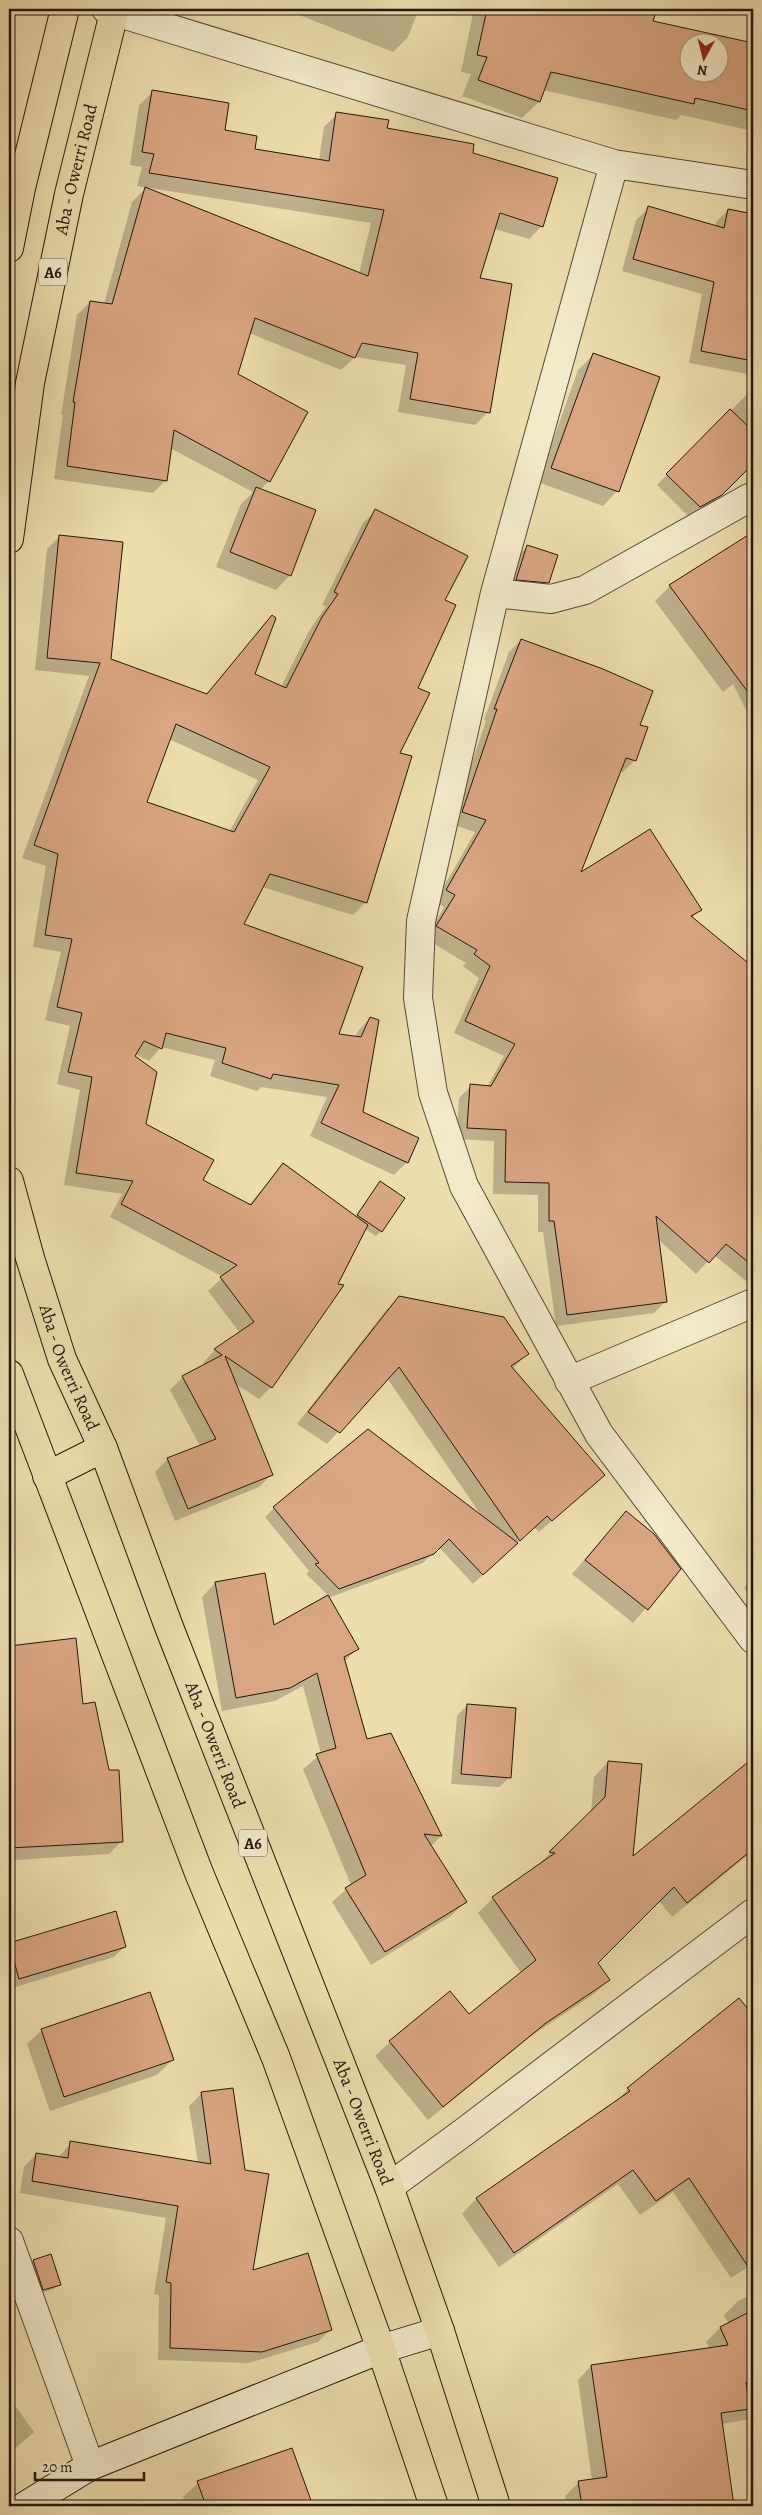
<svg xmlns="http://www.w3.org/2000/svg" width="762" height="2515" viewBox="0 0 762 2515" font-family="Alegreya,serif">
  <rect width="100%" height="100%" fill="#eddeae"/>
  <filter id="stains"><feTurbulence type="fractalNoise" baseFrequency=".004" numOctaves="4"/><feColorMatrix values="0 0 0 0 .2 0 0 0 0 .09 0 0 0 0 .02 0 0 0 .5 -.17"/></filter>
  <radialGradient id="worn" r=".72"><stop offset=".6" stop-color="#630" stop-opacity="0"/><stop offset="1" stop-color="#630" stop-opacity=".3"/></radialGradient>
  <path fill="#0003" fill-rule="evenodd" d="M296 9H419L408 37 393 52 294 13Z
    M474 9H656L652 22 753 44V131L681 115 676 120 543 90 539 102 522 118 462 96 471 74 461 72ZM690 42H720V72H690Z
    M153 92 254 150 319 160 324 127 337 114 471 154 542 226 529 239 495 229 478 279 488 412 475 425 398 412 406 365 355 357 341 370 249 333 237 375 269 481 260 490 290 575 276 590 216 567 241 504 253 492 170 448 166 480 153 493 54 479 63 415H61L77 315 90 302 104 304 132 202 145 189 359 274 371 223 137 186 142 167 130 165 139 105Z
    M649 208 715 227 716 222 728 210 753 215V375L689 363 702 294 622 271 636 220Z
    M593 355 617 491 603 506 538 482 578 370Z
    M753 388V422L719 423Z
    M717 424 746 470 710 505 689 517 657 485Z
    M376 511 444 601 398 754 366 902 353 915 262 887 242 925 337 1035 355 1038 358 1031 370 1018 362 1113 407 1162 394 1175 310 1136 327 1097 261 1087 257 1091 210 1076 215 1060 161 1047 149 1061 135 1054 145 1125 201 1181 249 1205 283 1164 355 1217 380 1183 381 1231 376 1236 365 1229 271 1387 259 1399 234 1383 271 1475 259 1487 175 1521 155 1472 168 1459 200 1446 170 1390 183 1377 206 1365 203 1363 215 1350 240 1333 208 1291 223 1277 110 1217 122 1194 64 1185 80 1090 57 1084 70 1026 45 1020 61 952 33 947 46 866 22 858 89 676 35 670 47 549 60 536 110 660 205 695 272 617 253 675 281 687 309 631 326 606 322 605 363 523ZM169 739 258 780 229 832 145 803Z
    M753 533V707L747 712 733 684 723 692 655 601 670 586Z
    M527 547 547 582 537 593 506 590 517 557Z
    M521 640 638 725 635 760 623 772 620 771 578 875 700 910 692 918 753 969V1006L749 1011H753V1131L745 1136 753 1142V1283L751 1285 714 1255 696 1274 658 1239 666 1301 654 1313 556 1326 543 1232H538V1195L493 1194 494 1141 456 1139 459 1098 471 1086 487 1087 504 1056 454 1033 479 978 463 966 466 963 426 939 444 907 435 902 475 832 451 824 486 721 484 720 509 652Z
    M753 714V724L750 717Z
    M400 1297 527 1354 512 1369 604 1475 539 1532 534 1527 473 1584 439 1547 423 1563 328 1598 357 1649 344 1662 366 1741 390 1734 441 1836 431 1846 465 1902 451 1916 371 1965 332 1902 351 1885 303 1769 321 1754 303 1686 275 1701 222 1711 202 1597 215 1583 273 1627 329 1596 306 1574 309 1571 265 1517 274 1508 483 1518 387 1378 327 1444 297 1424 387 1309Z
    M626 1512 679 1569 633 1623 572 1574Z
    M753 1570V1594L744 1589Z
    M75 1640 82 1706 122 1841 109 1854 16 1860 9 1867V1647Z
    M467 1705 510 1777 499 1787 451 1784 457 1716Z
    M753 1760V1851L672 1917 659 1901 596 1963 608 1980 594 1994 530 2037 428 2120 375 2056 390 2042 469 2016 521 1973 478 1913 493 1898 537 1866 591 1813 594 1777 608 1762 632 1859Z
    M115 1912 125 1946 114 1957 9 1989V1945Z
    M739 1999 753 2017V2264L731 2278 673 2192 640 2215 618 2184 499 2267 462 2214 476 2199 614 2104 628 2089Z
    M42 2030 172 2060 157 2075 50 2111 27 2044Z
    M202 2093 251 2272 330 2330 318 2342 249 2363 158 2360 159 2295 154 2294 166 2218 20 2193 24 2167 36 2154 58 2158 71 2143 198 2163 189 2106Z
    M50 2256 59 2284 54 2289 38 2294 28 2266 33 2261Z
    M753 2294V2419L721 2424 733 2506H567L565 2496 579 2482 592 2480 578 2380 591 2366 710 2349 706 2342 720 2328 729 2324 724 2315 738 2301Z
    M9 2397 34 2432 9 2454Z
    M292 2450 311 2506H186L183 2497 198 2483Z"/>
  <path fill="#d8a682" stroke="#21150c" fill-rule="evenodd" d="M487 9H657L653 21 753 43V111L695 98 694 104 551 72 540 102 478 80 487 57 477 55ZM690 42H720V72H690Z
    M152 90 229 103 225 130 257 136 255 149 329 161 336 112 389 120 387 128 474 144 473 153 558 178 543 227 500 213 480 278 512 284 490 413 410 399 418 353 362 343 355 358 255 318 238 374 308 412 270 482 174 430 167 481 67 466 75 402H73L90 301 112 304 145 187 368 276 384 210 149 173 154 154 142 152Z
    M648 206 724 228 728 209 753 214V361L701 351 714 282 633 259Z
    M593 353 660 377 619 492 551 468Z
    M730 409 753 431V464L722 495 700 507 666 474Z
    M256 487 316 510 291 576 230 552Z
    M375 509 468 556 445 600 456 605 418 688 430 693 400 753 412 756 367 903 270 874 244 924 363 967 339 1034 361 1037 370 1017 379 1020 363 1112 419 1138 408 1163 321 1123 339 1085 273 1074 271 1079 222 1063 226 1048 166 1033 162 1049 144 1041 135 1056 157 1072 146 1124 214 1160 203 1180 251 1205 283 1163 368 1225 338 1284 344 1285 272 1388 225 1356 273 1475 188 1509 167 1458 216 1439 182 1376 222 1355 214 1349 254 1322 220 1277 237 1265 121 1204 133 1181 76 1173 92 1077 68 1072 82 1013 57 1007 72 939 45 935 58 854 34 845 100 663 47 658 59 535 123 542 111 659 207 694 272 615 276 618 255 674 286 688 322 617 338 594 334 592ZM176 724 270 767 234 832 147 802Z
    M753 532V699L669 585Z
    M527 545 558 555 549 583 516 580Z
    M521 639 603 669 653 691 640 725 648 727 636 761 626 758 581 872 650 829 702 910 691 916 753 967V1266L726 1244 709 1263 656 1216 667 1302 567 1315 554 1221H549V1183L505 1182 506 1130 467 1128 470 1084 491 1086 515 1044 465 1021 490 966 474 954 477 950 436 926 455 895 446 890 486 820 462 812 497 709H494Z
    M380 1181 405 1198 382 1232 357 1215Z
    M399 1296 504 1317 529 1354 511 1366 605 1475 552 1521 547 1516 520 1541 399 1367 340 1433 308 1412Z
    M368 1429 518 1543 483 1575 449 1539 434 1554 339 1589 315 1564 319 1563 273 1507Z
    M626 1511 654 1534 681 1569 648 1610 585 1560Z
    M265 1573 274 1625 328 1595 359 1649 344 1657 367 1739 391 1733 442 1836 424 1834 467 1902 385 1952 345 1888 366 1875 316 1754 336 1748 317 1673 290 1688 236 1698 215 1582Z
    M76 1638 83 1704 95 1702 109 1770H119L123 1842 9 1848V1709H13L9 1646Z
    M467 1704 516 1708 511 1778 461 1774Z
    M753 1758V1849L687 1903 674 1887 598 1963 610 1980 546 2023 443 2107 389 2041 450 1991 469 2014 536 1960 492 1897 555 1853 549 1852 605 1797 608 1761 642 1764 633 1856Z
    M116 1911 126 1947 19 1979 9 1943Z
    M150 1992 174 2060 64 2097 41 2029Z
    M739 1998 753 2015V2274L689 2178 656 2201 633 2170 514 2253 476 2198 630 2091 627 2088Z
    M233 2088 245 2170 269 2174 253 2270 308 2253 332 2330 262 2352 170 2348 171 2283 166 2282 178 2206 32 2181 36 2153 68 2158 70 2141 211 2164 201 2092Z
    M51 2254 61 2285 43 2290 33 2260Z
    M753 2310V2397L746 2382 750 2409 721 2413 734 2506H582L578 2481 607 2477 591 2365 728 2345 720 2327Z
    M292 2448 313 2506H206L197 2481Z"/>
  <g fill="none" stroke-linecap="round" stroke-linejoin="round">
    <defs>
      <path id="minor" d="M106 9 614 164 753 185
        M614 164 495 593 421 921 418 998 433 1093 464 1186 599 1434 753 1639
        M495 593 551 599 585 590 749 498H753
        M569 1381 753 1303
        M389 2187 464 2132 753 1913
        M9 2241 90 2466"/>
      <path id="secondary" d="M25 2506 90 2466 381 2349 440 2331"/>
      <g id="trunk">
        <path d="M9 248 21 188 65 9"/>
        <path id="s1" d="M9 539 30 383 69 194 115 9"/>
        <path id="s2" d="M9 1181 30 1258 62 1359 103 1448 169 1627 389 2187 440 2331 496 2506"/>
        <path d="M9 1374 199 1873 276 2058 381 2349 434 2506"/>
        <path d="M47 1476 103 1448"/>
      </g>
    </defs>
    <use href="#minor" stroke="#544734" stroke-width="30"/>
    <use href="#secondary" stroke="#21150c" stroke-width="30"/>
    <use href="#trunk" stroke="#21150c" stroke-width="30"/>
    <use href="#minor" stroke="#f3eaca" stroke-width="28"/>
    <use href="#secondary" stroke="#f3eaca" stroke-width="28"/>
    <use href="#trunk" stroke="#eddeae" stroke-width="28"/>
  </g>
  <g text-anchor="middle" stroke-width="4.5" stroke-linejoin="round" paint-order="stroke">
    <g fill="#f3eaca" stroke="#605545" stroke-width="1">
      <rect x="39" y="258.5" width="28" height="27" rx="4"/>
      <rect x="239" y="1829.5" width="28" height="27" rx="4"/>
    </g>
    <g font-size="16" font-weight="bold" fill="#21150c">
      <text x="53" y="278">A6</text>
      <text x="253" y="1849">A6</text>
    </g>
    <g font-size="18" fill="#21150c" stroke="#f3eaca">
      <text dy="6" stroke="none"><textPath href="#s1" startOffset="376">Aba - Owerri Road</textPath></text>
      <text dy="6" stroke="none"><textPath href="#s2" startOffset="196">Aba - Owerri Road</textPath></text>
      <text dy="6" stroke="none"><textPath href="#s2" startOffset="601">Aba - Owerri Road</textPath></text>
      <text dy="6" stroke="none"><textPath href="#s2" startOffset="1006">Aba - Owerri Road</textPath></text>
    </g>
  </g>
  <rect width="762" height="2515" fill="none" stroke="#eddeae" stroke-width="30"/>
  <rect x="10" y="10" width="742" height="2495" fill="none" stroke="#21150c" stroke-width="2.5"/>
  <rect x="15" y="15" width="732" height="2485" fill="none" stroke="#21150c"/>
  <g transform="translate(704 58) rotate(187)"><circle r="24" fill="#f3eaca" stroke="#9f957e"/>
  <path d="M0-4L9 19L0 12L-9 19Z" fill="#8f2418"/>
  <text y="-8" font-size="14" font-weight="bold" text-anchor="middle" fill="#21150c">N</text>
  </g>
  <path d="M35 2472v8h109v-8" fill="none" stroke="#21150c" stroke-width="2.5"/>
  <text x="42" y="2472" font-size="15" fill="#21150c" stroke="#f3eaca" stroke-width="4" paint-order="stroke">20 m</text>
  <rect width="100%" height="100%" filter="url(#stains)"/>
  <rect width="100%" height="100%" fill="url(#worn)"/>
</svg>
